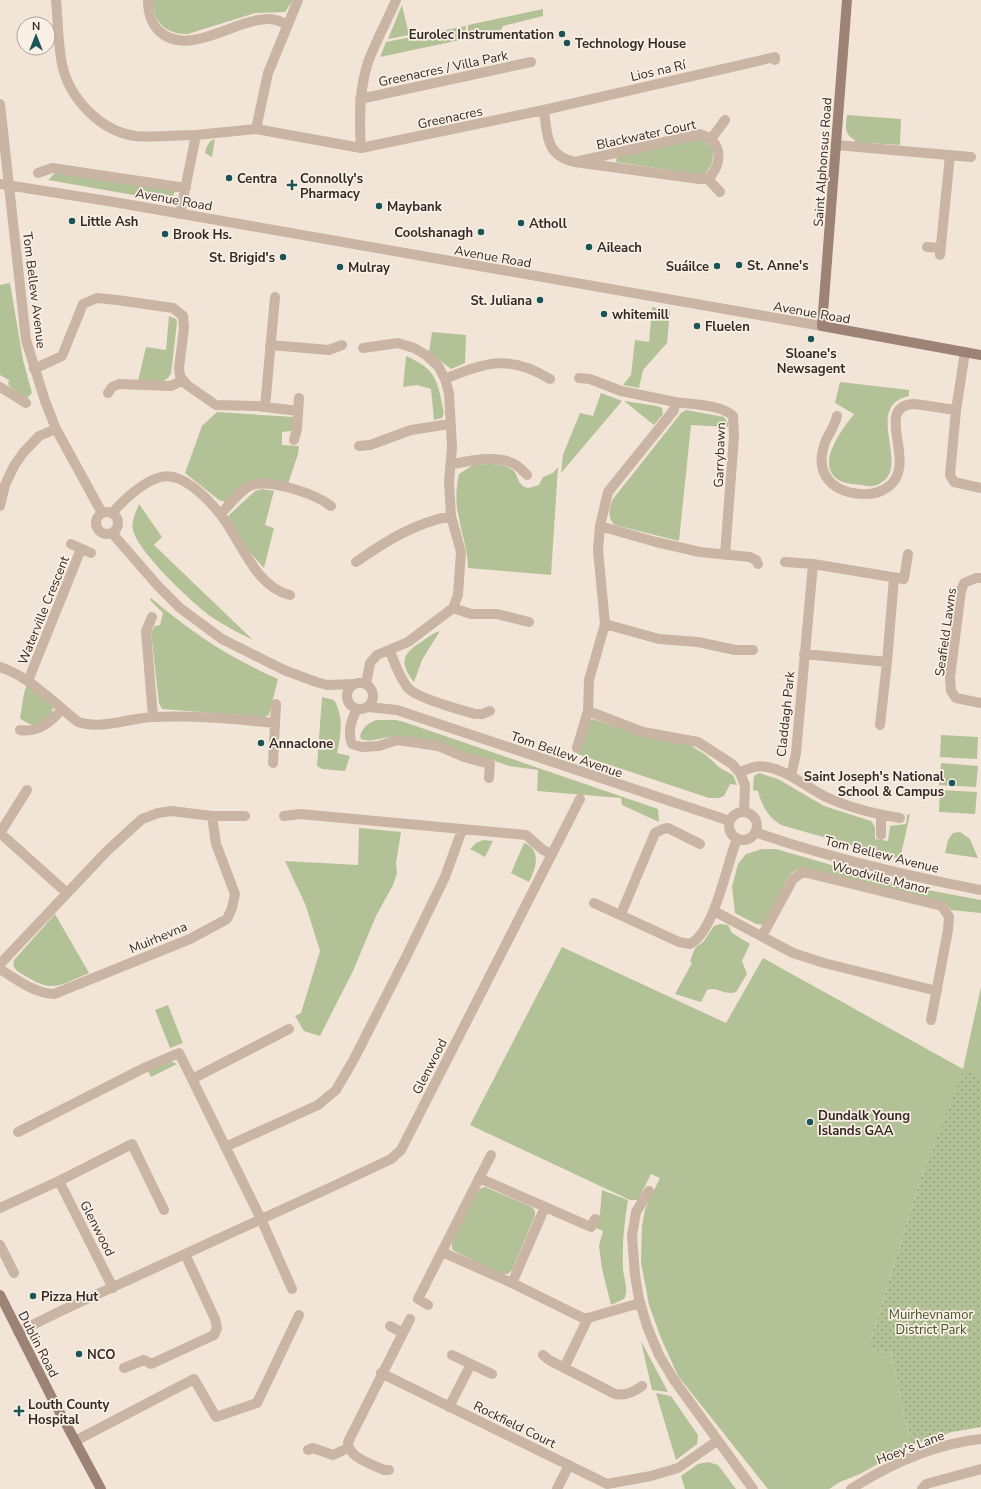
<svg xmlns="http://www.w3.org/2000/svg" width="981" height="1489" viewBox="0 0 981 1489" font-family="'Nunito Sans',sans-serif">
  <defs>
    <pattern id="park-dots" width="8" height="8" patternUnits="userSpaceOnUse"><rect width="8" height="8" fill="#b3c197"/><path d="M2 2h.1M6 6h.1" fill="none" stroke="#929d7b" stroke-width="1.8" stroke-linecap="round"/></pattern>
  </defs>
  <rect width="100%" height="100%" fill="#f2e5d7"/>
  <path fill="#b3c197" d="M153 0H293L285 12 255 13 188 34C167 35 152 22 153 0Z
    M402 5 409 35 388 39Z
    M543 9V16L503 26 501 30 468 37V25Z
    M466 26 465 39 380 57 386 42Z
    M847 115 901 119 900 145 855 142V140C843 134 846 125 847 115Z
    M701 138 713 149C713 160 713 167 703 175L616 162 617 156Z
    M215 139 212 157 205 153C207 146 208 141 215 139Z
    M57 171 175 191 173 196 168 201 48 180Z
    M10 283 23 360 32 393 27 398 11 388 8 384 9 380 0 375V285Z
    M652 307 670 311 667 343 643 370 639 388 623 385 631 375 635 340 649 342Z
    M169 316 176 319 177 322 171 374C163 386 151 382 138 381L146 347 166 350Z
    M432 332 466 335 465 363 451 369 429 352Z
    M406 356C438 370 437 381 444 413L442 418 434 420 431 389 417 385 403 387Z
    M840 382 909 390V396C863 406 910 465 882 482 875 487 870 487 862 485 854 484 842 484 836 478 816 462 844 427 854 414L835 403Z
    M601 393 622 401 561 473 563 455 580 413 593 416Z
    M624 401 657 406 662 408 663 414 654 425Z
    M686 410 724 417 728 423V427L691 425 679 541 615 525C607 519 609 507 613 499L681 413Z
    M217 412 294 417V427L291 431 282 432V445L299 446 298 454 288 484C250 475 253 477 225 502L219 500 185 473 202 426Z
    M489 464C496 464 508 465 514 471 519 478 518 486 528 488L539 485 543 477 553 473 558 467 551 575 468 568C468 549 462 536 459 518 455 504 456 487 459 474L473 465Z
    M262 489 274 491 265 525 274 528 264 568C249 553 237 535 228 516L255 491Z
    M139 504 162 537 154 545 253 640C239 633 225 626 213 618 193 604 138 552 133 530 131 521 136 512 139 504Z
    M151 598C192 633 228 657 278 679L269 715 265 717 162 709 159 703 151 632 155 626 160 625 163 613 150 600Z
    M440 631 422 660 414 682C399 663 402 654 421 642 427 638 433 633 440 631Z
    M27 685 52 705 53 708 51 715C37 724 35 730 20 718L24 693Z
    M322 697 334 700C344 716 341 735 337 753L350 756 345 771 322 769 317 766Z
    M593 719 640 735 688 744 706 755 720 768 733 775 737 785 730 784 724 796 719 798H709L577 754 590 720Z
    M376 720H396L404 722 658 809 659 822 622 805 621 798 537 791 538 770 509 766 489 759 393 737C382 737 371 743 361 739L360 736C363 727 367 724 376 720Z
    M941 735 978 737 977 759 940 757Z
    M941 763 978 766 976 787 939 785Z
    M759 773 778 779 824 806 871 821 875 827V839L888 841 890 826 906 824 907 815 910 814 900 859 781 825C767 816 762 806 758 791L753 790 754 776Z
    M940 790 977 792 975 814 939 812Z
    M359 828 401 832 396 863 397 873 393 885 376 916 353 971 320 1036 304 1031 295 1016 301 1013 320 951 306 906 285 861 358 865Z
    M960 832 970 839 978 858 945 853 948 840 953 833Z
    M483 840 493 841 485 857 470 849 476 843Z
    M524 843C543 850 535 870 529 882L511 873Z
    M762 849H776L901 885 981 900V913L951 910 948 906 801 868 793 872 788 877 764 925 756 924 735 913 732 887 738 864 746 854Z
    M55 914 89 973C57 986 54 994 22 974 16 970 12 968 14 960Z
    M720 924 728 925 732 933 750 944 742 961 747 974 736 992C724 996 717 986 707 990L701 1002 675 994 692 963 690 961 695 948 704 941 714 926Z
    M562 947 726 1023 763 958 963 1069 981 987V1079L964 1070 920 1180 868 1349 891 1353 911 1445 860 1474 840 1482 829 1489H768L678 1376 661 1338 649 1305 641 1262 642 1226 645 1209 660 1178 651 1174 638 1200H630L470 1125Z
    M168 1005 183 1043 170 1048 155 1010Z
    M171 1061 177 1064 151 1077 148 1071Z
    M485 1187 532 1207 535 1211V1216L512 1270 508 1274H501L456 1252 452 1249V1242L478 1191 481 1188Z
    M602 1190 628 1200C624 1223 622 1246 623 1269 624 1279 629 1291 624 1299L611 1305 602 1269 599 1246 603 1231 596 1228 600 1213Z
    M641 1341 668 1392 652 1390Z
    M656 1393 671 1396 698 1435 697 1444 676 1460Z
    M708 1462 718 1465 736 1489H685L681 1476 698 1464Z"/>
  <path fill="url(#park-dots)" d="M964 1069 981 1079V1427L952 1432 911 1445 891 1353 868 1349 920 1180Z"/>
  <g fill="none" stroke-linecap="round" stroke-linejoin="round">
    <path stroke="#cab4a3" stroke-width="10" d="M56 0C58 21 58 44 62 64 69 98 100 131 135 136 154 138 176 135 196 135L180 214
      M148 0C148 12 150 22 159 31 194 64 255 0 286 25
      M360 99 531 62
      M544 110C547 135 546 156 575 162L699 179 710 177C723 161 722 141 700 134L575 162
      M256 129 268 73 298 0
      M196 135 256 129 361 148 544 110 775 57V60
      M711 139 725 120
      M836 145 971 157
      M361 148C359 119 359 90 368 62 376 41 387 21 396 0
      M38 173 52 168 186 188
      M707 178 720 192
      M927 247 941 248
      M940 255 950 155
      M270 345 329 350 342 345
      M363 348 398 343 414 348 426 355 438 366 445 379 449 393 452 447 449 482 451 516 461 552 458 595 453 608 408 642 377 655 370 663 366 684
      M965 352 956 410 950 475 954 482 981 488
      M34 369 62 356 83 304 97 298 117 300 173 308 183 316 184 328 179 368 180 376 187 385 216 405 257 406 298 411
      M579 378 590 379 621 391 675 402 674 410 608 492 600 526 598 550 605 624 589 680 588 711 643 732 698 742 732 764 740 773 745 785 744 812
      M445 379C487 362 509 354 550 379
      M0 387 26 403
      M108 393 112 387 119 384 171 386 183 380
      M675 402C691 404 722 405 733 416L734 436 725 555
      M265 407 275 297
      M837 416C835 425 830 432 826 440 812 475 834 495 868 494 875 494 882 491 888 487 920 464 871 405 915 404L956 410
      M294 440 297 429 299 398
      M359 446 370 445 411 430 450 424
      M452 464C471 461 494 455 512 463 518 465 523 471 527 475
      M0 506 5 485 14 466 23 453 39 436 56 429
      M112 513C125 499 142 482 161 477 182 471 208 499 220 514 241 540 254 586 290 595
      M220 514C228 507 242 488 252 485 271 479 316 494 331 506
      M600 526 656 542 700 552 750 557 756 560 758 564
      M71 544 91 553
      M356 562C386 541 415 523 451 516
      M785 562 813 564 904 579 908 554
      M981 578H976L964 583 961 591 950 677 951 691 956 698 981 703
      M453 608 471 614H497L529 622
      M152 617 146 631 153 717
      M605 624 659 639 698 642 735 650H753
      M390 651C395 664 399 677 408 688 416 698 461 710 475 714H482L490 711
      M804 654 887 662 894 578
      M0 667C30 677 53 702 78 722 101 730 129 718 153 717 194 715 235 719 275 723
      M28 681 81 549
      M357 709C351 720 347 732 352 744L362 747 379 746 397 740 418 743 438 746 464 757 490 764 489 778
      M880 725 887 662
      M20 730C38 733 51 722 62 709
      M577 748 588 711
      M273 763 276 704
      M740 773C747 768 758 765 767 767 789 771 806 787 826 797 850 808 875 814 900 818
      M791 776 796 753 813 564
      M284 816 300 814 526 835 543 850 552 854
      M0 833 67 893
      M0 833 27 790
      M881 835V815
      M594 903 679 942 690 944C715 931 726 866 737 839
      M714 911 793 953 824 963 937 991
      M621 914 655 833 663 829 668 828 700 844
      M762 936 793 879 803 872 942 906 949 917 948 930 931 1020
      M0 964 107 851 142 819 158 813 171 811 212 816H245
      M0 969C17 980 34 993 54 994L190 939 227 919 232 908 235 894 216 844 212 816
      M289 1029 192 1079 261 1219 292 1289
      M18 1132 146 1067 179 1053 192 1079
      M225 1147 318 1105 336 1090 354 1059 407 955 445 877 462 830
      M479 1178 591 1227 595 1219
      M59 1181 113 1288
      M649 1191 636 1212 632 1236 635 1275 639 1299 647 1326 659 1355 674 1380 753 1489
      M0 1208 59 1181 132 1144 164 1210
      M0 1245 14 1273
      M442 1252 512 1283 583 1318H588L640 1303
      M512 1283 545 1207
      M428 1305 418 1299 491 1155
      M390 1326 403 1333
      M18 1332 65 1309 338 1184 391 1159 401 1150 580 799
      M452 1355 492 1374
      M543 1355 549 1360 615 1394C624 1396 634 1392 642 1386
      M124 1368 144 1360 151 1364 214 1335 217 1328 215 1319 185 1254
      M564 1368 588 1318
      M381 1373 607 1484 651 1476 678 1468 717 1441
      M449 1407 471 1364
      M75 1441 194 1379 216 1417 257 1403 299 1315
      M308 1450 313 1448 333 1455 348 1448
      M389 1470H384C372 1464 348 1458 348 1442L410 1319
      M557 1489 569 1465
      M851 1489C890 1464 935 1444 981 1439
      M922 1489 926 1484 981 1469"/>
    <path stroke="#cab4a3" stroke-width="10" d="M0 104 26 340 45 401 56 429 102 513
      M0 184 114 202 822 326
      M96 523a11 11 0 1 1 22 0a11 11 0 1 1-22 0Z
      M112 533 158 586 180 608 222 639 284 670 316 682 327 685 354 684
      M347 696a13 13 0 1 1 26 0a13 13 0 1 1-26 0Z
      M368 707 397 710 730 821
      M729 826a14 14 0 1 1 28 0a14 14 0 1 1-28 0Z
      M755 832C829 858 904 875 981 890"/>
    <path stroke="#9d8375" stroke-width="10" d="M847 0 822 326 981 355
      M0 1295 52 1398 101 1489"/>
  </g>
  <g fill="#1a5457" stroke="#f9efe4" stroke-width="1.5">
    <circle cx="562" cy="34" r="4"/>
    <circle cx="567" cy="43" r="4"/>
    <circle cx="229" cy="178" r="4"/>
    <path d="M290 179h4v4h4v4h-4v4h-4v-4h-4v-4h4z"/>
    <circle cx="379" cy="206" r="4"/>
    <circle cx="72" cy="221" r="4"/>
    <circle cx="521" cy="223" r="4"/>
    <circle cx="481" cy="232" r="4"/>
    <circle cx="165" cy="234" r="4"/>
    <circle cx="589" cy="247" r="4"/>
    <circle cx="283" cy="257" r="4"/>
    <circle cx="739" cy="265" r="4"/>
    <circle cx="717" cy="266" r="4"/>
    <circle cx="340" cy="267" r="4"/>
    <circle cx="540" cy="300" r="4"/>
    <circle cx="604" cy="314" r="4"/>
    <circle cx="697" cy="326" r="4"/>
    <circle cx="811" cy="339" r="4"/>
    <circle cx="261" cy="743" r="4"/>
    <circle cx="952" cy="783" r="4"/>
    <circle cx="810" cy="1122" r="4"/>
    <circle cx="33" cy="1296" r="4"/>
    <circle cx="79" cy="1354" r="4"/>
    <path d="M17 1405h4v4h4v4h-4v4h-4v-4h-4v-4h4z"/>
  </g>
  <g text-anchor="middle" stroke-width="3.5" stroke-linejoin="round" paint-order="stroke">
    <g font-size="13" font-weight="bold" fill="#352a25" stroke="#f9efe4" text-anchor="start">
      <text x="554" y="39" text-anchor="end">Eurolec Instrumentation</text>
      <text x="575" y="48">Technology House</text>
      <text x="237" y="183">Centra</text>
      <text x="300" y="183">Connolly's<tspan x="300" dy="15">Pharmacy</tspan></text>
      <text x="387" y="211">Maybank</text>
      <text x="80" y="226">Little Ash</text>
      <text x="529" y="228">Atholl</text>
      <text x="473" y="237" text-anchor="end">Coolshanagh</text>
      <text x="173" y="239">Brook Hs.</text>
      <text x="597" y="252">Aileach</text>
      <text x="275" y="262" text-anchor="end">St. Brigid's</text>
      <text x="747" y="270">St. Anne's</text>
      <text x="709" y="271" text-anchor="end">Suáilce</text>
      <text x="348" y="272">Mulray</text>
      <text x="532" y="305" text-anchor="end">St. Juliana</text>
      <text x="612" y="319">whitemill</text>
      <text x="705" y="331">Fluelen</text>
      <text x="811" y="358" text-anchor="middle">Sloane's<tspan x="811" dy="15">Newsagent</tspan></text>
      <text x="269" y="748">Annaclone</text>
      <text x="944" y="781" text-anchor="end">Saint Joseph's National<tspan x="944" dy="15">School &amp; Campus</tspan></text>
      <text x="818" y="1120">Dundalk Young<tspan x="818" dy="15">Islands GAA</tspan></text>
      <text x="41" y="1301">Pizza Hut</text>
      <text x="87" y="1359">NCO</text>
      <text x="28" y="1409">Louth County<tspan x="28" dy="15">Hospital</tspan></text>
    </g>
    <g font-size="13" fill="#352a25" stroke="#f9efe4">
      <text transform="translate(443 68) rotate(-12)" y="5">Greenacres / Villa Park</text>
      <text transform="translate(658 70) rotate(-13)" y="5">Lios na Rí</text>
      <text transform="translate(450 117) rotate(-12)" y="5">Greenacres</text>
      <text transform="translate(646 134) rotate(-12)" y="5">Blackwater Court</text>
      <text transform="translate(822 162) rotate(-86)" y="5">Saint Alphonsus Road</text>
      <text transform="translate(174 199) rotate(10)" y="5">Avenue Road</text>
      <text transform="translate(493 256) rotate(10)" y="5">Avenue Road</text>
      <text transform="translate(35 290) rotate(83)" y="5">Tom Bellew Avenue</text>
      <text transform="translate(812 312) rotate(10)" y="5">Avenue Road</text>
      <text transform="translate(719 455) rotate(-88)" y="5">Garrybawn</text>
      <text transform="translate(43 610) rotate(-68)" y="5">Waterville Crescent</text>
      <text transform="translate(945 632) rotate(-82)" y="5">Seafield Lawns</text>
      <text transform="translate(785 714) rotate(-84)" y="5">Claddagh Park</text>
      <text transform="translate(567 754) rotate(19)" y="5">Tom Bellew Avenue</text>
      <text transform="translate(882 854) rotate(14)" y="5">Tom Bellew Avenue</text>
      <text transform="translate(881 877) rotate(14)" y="5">Woodville Manor</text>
      <text transform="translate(158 937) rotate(-23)" y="5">Muirhevna</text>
      <text transform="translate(429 1066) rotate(-63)" y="5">Glenwood</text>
      <text transform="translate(98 1228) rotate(63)" y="5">Glenwood</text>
      <text transform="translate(39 1344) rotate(63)" y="5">Dublin Road</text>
      <text transform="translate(515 1424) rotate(26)" y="5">Rockfield Court</text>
      <text transform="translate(910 1447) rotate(-21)" y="5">Hoey's Lane</text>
    </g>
    <g font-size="13" fill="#445329" stroke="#f9efe4">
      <text x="931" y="1319">Muirhevnamor<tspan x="931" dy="15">District Park</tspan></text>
    </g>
  </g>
  <g transform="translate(36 36)"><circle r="19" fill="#f9efe4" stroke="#aba098"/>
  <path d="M0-3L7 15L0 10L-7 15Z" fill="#1a5457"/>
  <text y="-6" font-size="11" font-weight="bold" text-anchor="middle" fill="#352a25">N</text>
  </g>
</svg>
